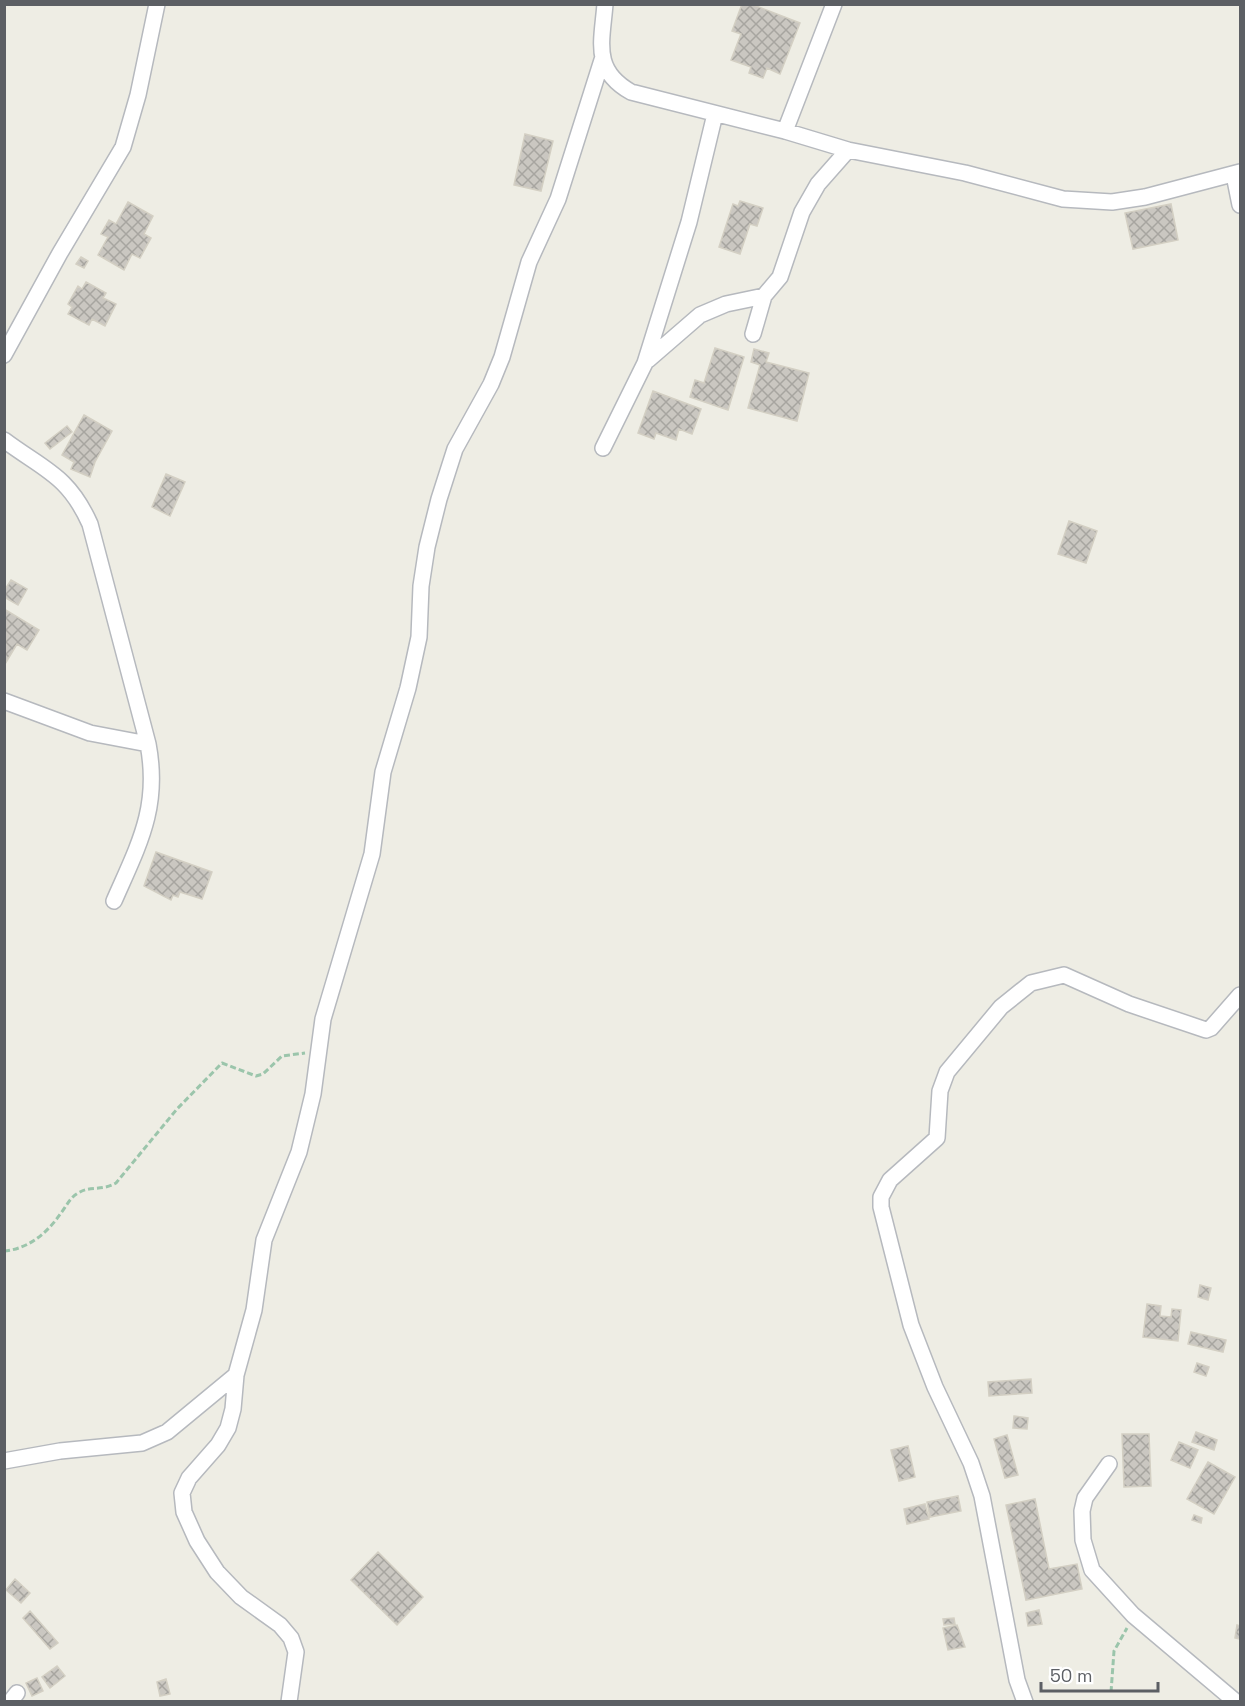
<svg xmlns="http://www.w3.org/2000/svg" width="1245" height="1706" viewBox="0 0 1245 1706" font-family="'Space Grotesk',sans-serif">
  <defs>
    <pattern id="building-cross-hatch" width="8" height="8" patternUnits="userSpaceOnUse" patternTransform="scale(1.5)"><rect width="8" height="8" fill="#cac7c1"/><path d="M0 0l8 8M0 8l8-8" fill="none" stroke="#a7a5a0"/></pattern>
  </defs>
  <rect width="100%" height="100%" fill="#eeede4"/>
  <path fill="url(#building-cross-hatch)" stroke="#d3cfc3" stroke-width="1.5" d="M742 4H751L800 23 780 74 767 68 763 78 749 73 751 67 731 60 741 34 732 31Z
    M525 134 553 141 541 191 514 185Z
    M740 201 763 208 757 226 750 224 740 254 719 247 733 204 738 206Z
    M128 202 153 216 144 234 151 238 140 258 132 254 124 270 98 255 108 237 101 234 109 220 116 224Z
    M1171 204 1178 240 1133 249 1125 213Z
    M81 257 88 261 84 268 76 264Z
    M86 282 106 293 103 298 116 304 105 326 92 319 89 325 68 314 72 307 68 304 78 286 82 289Z
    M715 348 744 357 728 410 690 397 695 380 704 383Z
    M754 349 769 353 766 362 809 373 797 421 748 408 760 365 751 362Z
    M653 391 701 409 692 434 679 429 676 440 656 433 654 439 638 433Z
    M84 415 112 431 95 462 90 477 71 469 74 462 62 455Z
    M67 426 72 432 50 449 45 443Z
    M166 474 185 482 170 516 152 507Z
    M1069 521 1097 531 1086 563 1058 554Z
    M11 580 27 589 18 605 4 597V591Z
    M4 609 39 630 27 650 17 644 5 664Z
    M156 852 212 872 202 899 180 892 178 897 173 895 171 900 144 886Z
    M1200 1285 1211 1288 1208 1300 1198 1297Z
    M1147 1304 1161 1306 1160 1316 1171 1317 1172 1309 1181 1310 1178 1341 1143 1337Z
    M1191 1332 1226 1340 1223 1352 1188 1344Z
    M1197 1363 1209 1367 1206 1376 1194 1372Z
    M1031 1379 1032 1393 989 1396 988 1382Z
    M1014 1416 1028 1418 1027 1429 1013 1428Z
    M1196 1432 1217 1440 1214 1450 1192 1442Z
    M1122 1434H1149L1151 1486 1124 1487Z
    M1007 1435 1018 1475 1005 1478 994 1439Z
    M1179 1442 1198 1450 1190 1468 1171 1460Z
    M908 1446 915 1477 899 1481 891 1450Z
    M1208 1462 1235 1477 1214 1514 1187 1499Z
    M958 1496 961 1511 930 1517 927 1502Z
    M1035 1499 1049 1569 1077 1564 1082 1589 1026 1600 1006 1505Z
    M925 1504 929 1519 907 1524 904 1509Z
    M1194 1515 1202 1518 1201 1523 1192 1520Z
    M378 1552 423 1597 397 1625 351 1580Z
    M15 1579 30 1593 21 1603 6 1590Z
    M1039 1610 1042 1624 1028 1626 1026 1613Z
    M30 1611 58 1643 50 1649 23 1618Z
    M954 1618 955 1624 944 1625 943 1619Z
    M957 1625 965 1647 948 1650 943 1628Z
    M1237 1625 1240 1626V1639L1235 1638Z
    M57 1666 65 1676 50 1688 42 1677Z
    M37 1678 43 1691 32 1696 26 1683Z
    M166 1679 170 1694 160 1696 157 1682Z"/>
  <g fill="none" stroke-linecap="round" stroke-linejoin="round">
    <defs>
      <path id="street" d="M605 4C602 42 592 70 631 92L785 131 848 150 965 173 1063 199 1112 202 1145 197 1240 172
        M785 131 834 4
        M1234 175 1240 205
        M753 334 764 296 780 277 802 212 818 184 848 150
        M4 355 60 253 123 147 138 95 157 4
        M648 360 700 315 726 304 764 296
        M4 440C44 470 68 475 90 524L148 744
        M603 448 645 363 689 222 715 114
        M4 701 90 733 148 744C160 807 139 844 114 901
        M4 1461 60 1451 142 1443 167 1432 236 1375
        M1109 1464 1085 1498 1082 1511 1083 1540 1092 1570 1133 1615 1236 1702
        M10 1702 17 1693
        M289 1702 296 1652 291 1638 280 1625 241 1597 217 1572 197 1541 184 1512 182 1493 189 1478 218 1445 228 1428 233 1409 236 1375 254 1310 264 1240 299 1152 313 1094 323 1019 372 854 383 772 408 688 419 637 421 586 427 547 439 499 455 449 491 384 502 357 529 262 558 199 602 60
        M1025 1702 1017 1680 982 1496 971 1463 935 1387 911 1325 881 1207V1197L890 1180 937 1138 940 1091 947 1072 1001 1007 1031 983 1064 975 1129 1004 1206 1030 1211 1028 1240 995"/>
    </defs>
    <use href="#street" stroke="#b6b9be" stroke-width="18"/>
    <path stroke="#9bc5ab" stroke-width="3" stroke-dasharray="6 3" stroke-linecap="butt" d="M4 1251C29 1249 48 1232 61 1213 67 1205 71 1196 80 1192 91 1186 102 1191 116 1183L177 1109 222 1063 256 1076 263 1074 282 1056 305 1053
      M1111 1692 1114 1651 1127 1628"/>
    <use href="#street" stroke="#fff" stroke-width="15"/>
  </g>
  <rect width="1245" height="1706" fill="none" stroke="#5c5f64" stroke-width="12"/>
  <path d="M1041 1682v9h117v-9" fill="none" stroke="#5c5f64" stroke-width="3"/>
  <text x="1050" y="1682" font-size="18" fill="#5c5f64" stroke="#ffffff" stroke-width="4.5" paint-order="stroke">50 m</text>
</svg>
